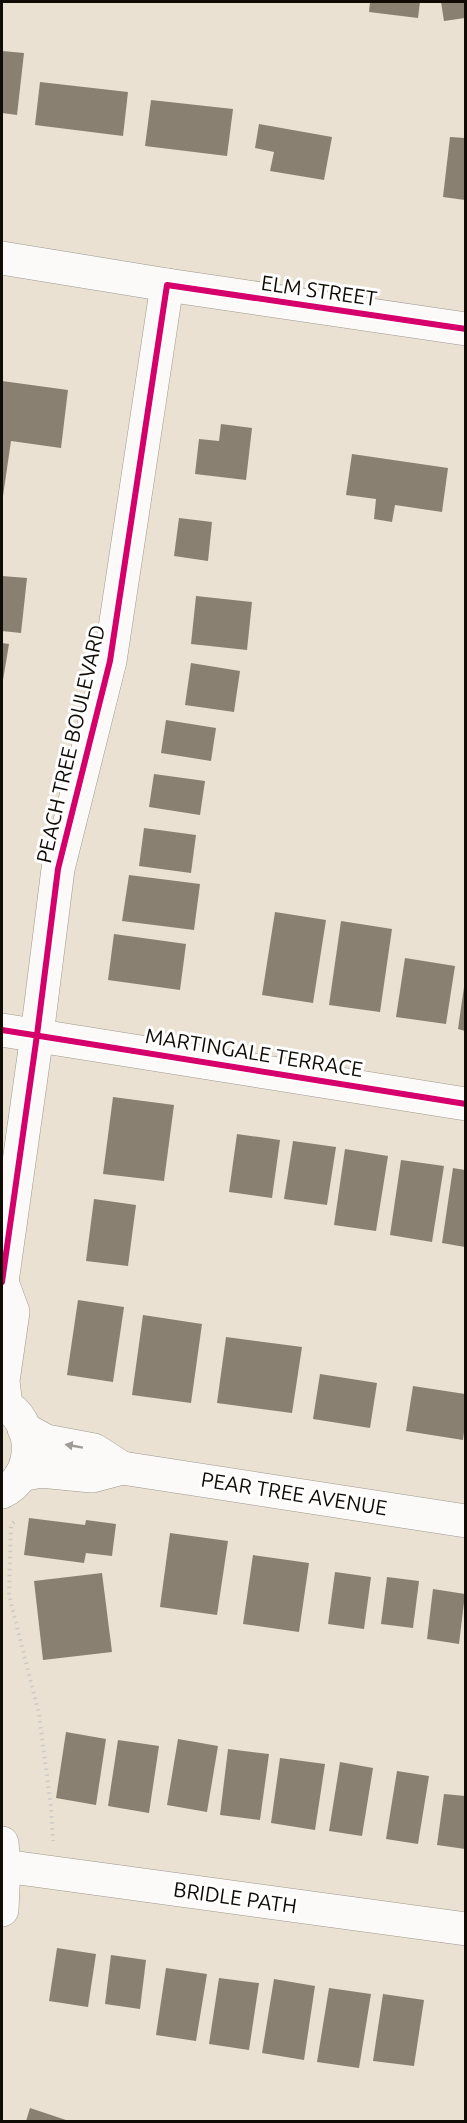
<svg xmlns="http://www.w3.org/2000/svg" width="467" height="2123" viewBox="0 0 467 2123" font-family="Ubuntu,sans-serif">
  <style>
    .building { fill: #8a8071 }
    .lines { fill: none; stroke-linecap: round; stroke-linejoin: round }
    .minor-casing { stroke: #9e978d; stroke-width: 34 }
    .secondary-casing { stroke: #9e978d; stroke-width: 34 }
    .path { stroke: #cccac6; stroke-width: 4; stroke-dasharray: 1.5 4.5; stroke-linecap: butt }
    .minor { stroke: #fcfaf8; stroke-width: 33 }
    .secondary { stroke: #fcfaf8; stroke-width: 33 }
    .cycleway-casing { stroke: #fff; stroke-width: 10 }
    .cycleway { stroke: #d6006c; stroke-width: 6 }
    .oneway { fill: #9e9a96 }
    .labels { text-anchor: middle; stroke-width: 6; stroke-linejoin: round; paint-order: stroke }
    .street-label { font-size: 21px; fill: #100b04; stroke: #fff }
  </style>
  <rect width="100%" height="100%" fill="#eae1d3"/>
  <g class="building">
    <polygon points="370,2 420,2 418,18 369,12"/>
    <polygon points="441,2 465,2 465,18 444,21"/>
    <polygon points="2,51 24,53 17,115 2,113"/>
    <polygon points="40,82 128,92 123,136 35,125"/>
    <polygon points="151,100 233,109 227,156 145,146"/>
    <polygon points="259,124 332,137 324,180 270,171 274,152 255,148"/>
    <polygon points="450,137 465,138 465,200 443,197"/>
    <polygon points="2,381 68,390 61,448 11,441 3,496"/>
    <polygon points="221,424 252,428 246,480 195,474 199,439 219,441"/>
    <polygon points="352,454 448,468 442,512 395,505 392,522 374,519 376,499 346,495"/>
    <polygon points="179,518 212,522 208,561 174,556"/>
    <polygon points="2,576 27,578 21,633 2,631"/>
    <polygon points="196,596 252,602 247,650 191,644"/>
    <polygon points="2,643 9,644 3,680 2,680"/>
    <polygon points="191,663 240,671 234,712 185,705"/>
    <polygon points="166,720 216,728 211,761 161,753"/>
    <polygon points="154,774 205,781 200,815 149,807"/>
    <polygon points="144,828 196,835 191,873 139,866"/>
    <polygon points="129,875 200,884 194,930 122,921"/>
    <polygon points="275,912 326,920 313,1003 262,995"/>
    <polygon points="341,921 392,929 380,1012 329,1005"/>
    <polygon points="114,934 186,944 180,990 108,980"/>
    <polygon points="405,958 455,966 446,1024 396,1017"/>
    <polygon points="464,987 465,988 465,1031 458,1029"/>
    <polygon points="113,1097 174,1105 164,1181 103,1174"/>
    <polygon points="237,1134 280,1140 272,1198 229,1192"/>
    <polygon points="293,1141 336,1147 327,1205 284,1199"/>
    <polygon points="345,1149 388,1156 376,1231 334,1225"/>
    <polygon points="401,1160 444,1166 432,1242 390,1235"/>
    <polygon points="453,1168 465,1170 465,1247 442,1243"/>
    <polygon points="94,1199 136,1205 128,1266 86,1261"/>
    <polygon points="78,1300 124,1307 113,1382 67,1375"/>
    <polygon points="143,1315 202,1324 191,1403 132,1395"/>
    <polygon points="226,1337 302,1347 292,1413 217,1403"/>
    <polygon points="320,1374 377,1383 370,1428 313,1419"/>
    <polygon points="413,1386 465,1394 465,1424 463,1440 406,1431"/>
    <polygon points="29,1518 85,1525 86,1520 116,1524 112,1556 86,1553 84,1563 24,1555"/>
    <polygon points="170,1533 228,1541 217,1615 160,1607"/>
    <polygon points="253,1555 309,1563 299,1632 243,1624"/>
    <polygon points="335,1572 371,1577 364,1629 328,1624"/>
    <polygon points="102,1573 112,1652 43,1660 34,1581"/>
    <polygon points="387,1577 419,1581 413,1628 381,1624"/>
    <polygon points="433,1589 465,1594 459,1644 427,1639"/>
    <polygon points="66,1732 106,1739 96,1805 56,1798"/>
    <polygon points="178,1739 218,1746 207,1812 167,1805"/>
    <polygon points="118,1740 159,1746 149,1813 108,1806"/>
    <polygon points="228,1749 269,1754 260,1820 220,1815"/>
    <polygon points="280,1758 325,1764 315,1830 271,1823"/>
    <polygon points="340,1762 373,1768 362,1836 329,1831"/>
    <polygon points="397,1771 429,1776 418,1844 386,1839"/>
    <polygon points="444,1794 465,1796 465,1849 437,1845"/>
    <polygon points="57,1948 96,1954 88,2007 49,2001"/>
    <polygon points="111,1955 146,1960 140,2009 105,2004"/>
    <polygon points="166,1968 207,1974 196,2041 156,2035"/>
    <polygon points="219,1978 259,1983 249,2050 209,2044"/>
    <polygon points="274,1979 315,1986 304,2060 262,2053"/>
    <polygon points="329,1988 371,1994 359,2068 317,2062"/>
    <polygon points="383,1994 424,2000 414,2066 373,2061"/>
    <polygon points="30,2108 69,2121 26,2121"/>
  </g>
  <g class="lines">
    <g class="minor-casing">
      <g id="minor">
        <polyline points="2,1030 466,1104"/>
        <polyline points="2,1282 37,1035 58,869 110,661 167,285"/>
        <polyline points="2,1282 13,1312 3,1381 6,1406"/>
        <path d="M2,1404C37,1419 37,1477 2,1492"/>
        <polyline points="24,1429 46,1441 94,1450 122,1468"/>
        <polyline points="21,1475 40,1471 92,1476 122,1468 466,1521"/>
        <polyline points="2,1843 4,1866 2,1910"/>
        <polyline points="4,1866 466,1929"/>
      </g>
    </g>
    <g class="secondary-casing">
      <polyline id="secondary" points="2,258 167,285 466,329"/>
    </g>
    <polyline class="path" points="14,1522 11,1525 9,1595 39,1714 51,1807 53,1841"/>
    <use href="#minor" class="minor"/>
    <use href="#secondary" class="secondary"/>
    <g class="cycleway-casing">
      <g id="cycleway">
        <polyline points="2,1030 466,1104"/>
        <polyline points="2,1282 37,1035 58,869 110,661 167,285 466,329"/>
      </g>
    </g>
    <use href="#cycleway" class="cycleway"/>
  </g>
  <defs><path id="oneway-solid" d="M-6-.8H1V-3.2L6.5 0L1 3.2V.8H-6Z" transform="scale(1.5)"/></defs>
  <use class="oneway" href="#oneway-solid" transform="translate(74 1446) rotate(-170)"/>
  <g class="labels">
    <g class="street-label">
      <text transform="translate(319 291) rotate(8)" y="7">ELM STREET</text>
      <text transform="translate(71 744) rotate(-77)" y="7">PEACH TREE BOULEVARD</text>
      <text transform="translate(254 1053) rotate(9)" y="7">MARTINGALE TERRACE</text>
      <text transform="translate(294 1494) rotate(9)" y="7">PEAR TREE AVENUE</text>
      <text transform="translate(235 1898) rotate(8)" y="7">BRIDLE PATH</text>
    </g>
  </g>
  <rect width="467" height="2123" fill="none" stroke="#100b04" stroke-width="6"/>
</svg>
